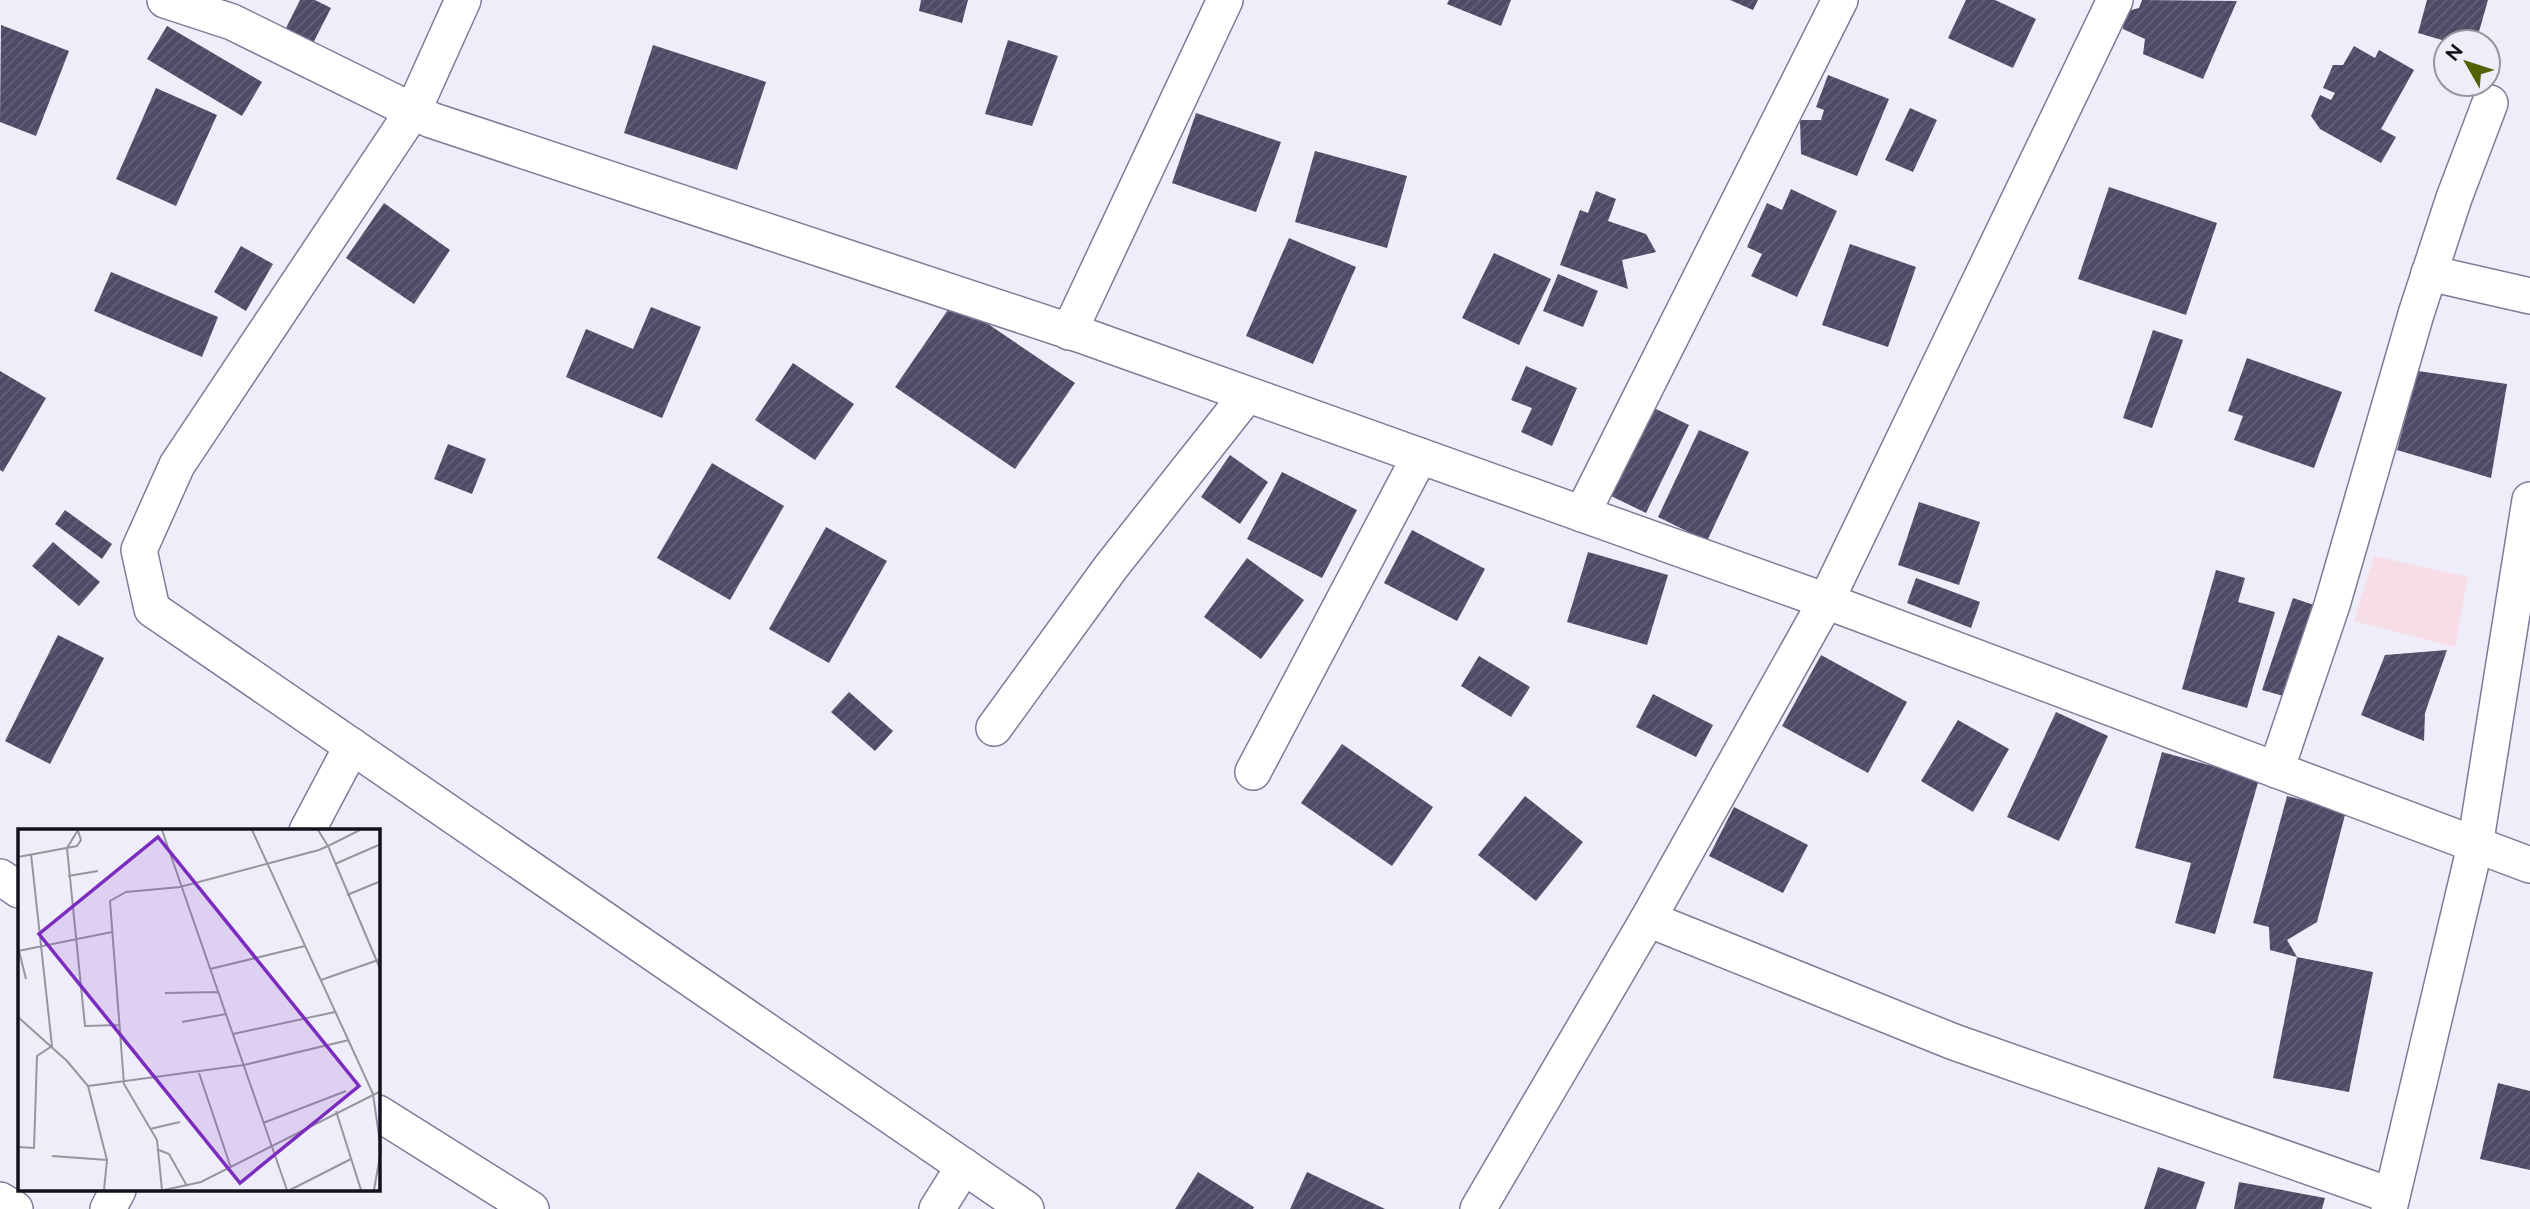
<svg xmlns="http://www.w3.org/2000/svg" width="2530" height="1209" viewBox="0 0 2530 1209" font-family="Raleway,sans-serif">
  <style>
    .commercial { fill: #f6dde6 }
    .building { fill: url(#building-hatch) }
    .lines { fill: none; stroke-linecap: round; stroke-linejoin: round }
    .street-casing { stroke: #807a98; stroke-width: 38 }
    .street { stroke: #fff; stroke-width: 35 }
    .inset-road { fill: none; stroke: #9795a2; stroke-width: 2 }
    .view { fill: #7b2cbf; fill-opacity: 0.15; stroke: #7b2cbf; stroke-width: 3.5 }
    .inset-edge { fill: none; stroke: #14111d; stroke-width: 3.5 }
  </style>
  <defs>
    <pattern id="building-hatch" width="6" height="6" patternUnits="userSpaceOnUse" patternTransform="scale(1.75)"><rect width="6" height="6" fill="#4f4a65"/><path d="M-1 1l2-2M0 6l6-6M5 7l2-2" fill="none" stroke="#646076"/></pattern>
  </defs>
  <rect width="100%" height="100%" fill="#efedfa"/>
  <polygon class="commercial" points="2374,556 2468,577 2455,647 2354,621"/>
  <g class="building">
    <polygon points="300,0 315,0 331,8 311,47 283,34"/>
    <polygon points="921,0 968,0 962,23 919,11"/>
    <polygon points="1449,0 1511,0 1501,26 1447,4"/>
    <polygon points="1730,0 1758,0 1753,10"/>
    <polygon points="1966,0 1995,0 2036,19 2013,68 1948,38"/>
    <polygon points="2142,0 2237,1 2203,79 2143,54 2145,39 2123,29 2123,12 2139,8"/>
    <polygon points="2427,0 2488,0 2476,42 2449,42 2418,33"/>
    <polygon points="1,25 69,51 36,136 0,122"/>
    <polygon points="167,26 262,82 242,116 147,59"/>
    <polygon points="1008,40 1058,56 1032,126 985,114"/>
    <polygon points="653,45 766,82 737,170 624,133"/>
    <polygon points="2354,46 2375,58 2379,50 2414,70 2381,129 2396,137 2381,163 2320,129 2311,116 2320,95 2331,100 2335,93 2323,88 2333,65 2343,65"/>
    <polygon points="1828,75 1889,99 1857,176 1801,154 1800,120 1821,120 1824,110 1816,107"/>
    <polygon points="156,88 217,115 176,206 116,179"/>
    <polygon points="1910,108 1937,120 1913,172 1885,160"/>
    <polygon points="1196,113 1281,142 1256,212 1172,183"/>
    <polygon points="1315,151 1407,176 1387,248 1295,222"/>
    <polygon points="2109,187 2217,223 2186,315 2078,279"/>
    <polygon points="1791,189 1837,211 1797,297 1751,276 1762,254 1747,247 1767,203 1782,210"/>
    <polygon points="1596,191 1616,199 1608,221 1646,234 1656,252 1622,260 1628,289 1560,265 1580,210 1588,213"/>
    <polygon points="384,203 450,250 414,304 346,258"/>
    <polygon points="1289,238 1356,267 1313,364 1246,336"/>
    <polygon points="1850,244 1916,267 1888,347 1822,325"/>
    <polygon points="241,246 273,264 246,311 214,292"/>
    <polygon points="1494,253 1551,279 1519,345 1462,318"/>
    <polygon points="111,272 218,317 202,357 94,311"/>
    <polygon points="1558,274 1598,291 1583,327 1543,311"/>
    <polygon points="954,301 1075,383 1015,469 895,387"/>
    <polygon points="651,307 701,327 662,418 566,377 586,329 633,349"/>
    <polygon points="2153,330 2183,340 2152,428 2123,418"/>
    <polygon points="2247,358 2342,392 2314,468 2234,440 2243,416 2228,411"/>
    <polygon points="793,363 854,404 815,460 755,420"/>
    <polygon points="1526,366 1577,388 1552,446 1521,432 1532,408 1511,400"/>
    <polygon points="0,371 46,398 3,472 0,470"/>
    <polygon points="2418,371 2507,384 2491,478 2397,450"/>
    <polygon points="1652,407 1689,425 1646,513 1609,495"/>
    <polygon points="1699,430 1749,452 1707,541 1658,517"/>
    <polygon points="448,444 486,459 472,494 434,479"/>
    <polygon points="1230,455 1268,482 1240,524 1201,497"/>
    <polygon points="712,463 784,506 730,600 657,558"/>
    <polygon points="1282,472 1357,510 1322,578 1247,539"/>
    <polygon points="1919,502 1980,522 1959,585 1898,565"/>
    <polygon points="65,510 112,544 102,559 55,524"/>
    <polygon points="826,527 887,561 829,663 769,629"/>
    <polygon points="1412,530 1485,569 1457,621 1384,583"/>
    <polygon points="53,542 100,582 79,606 32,566"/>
    <polygon points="1588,552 1668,575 1647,645 1567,622"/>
    <polygon points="1247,558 1304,600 1261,659 1204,617"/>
    <polygon points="2216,570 2245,578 2238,602 2275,612 2247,708 2182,689"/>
    <polygon points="1916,578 1980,602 1971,628 1907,603"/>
    <polygon points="2293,598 2317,606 2287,697 2262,690"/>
    <polygon points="58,635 104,658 50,764 5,741"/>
    <polygon points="2447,650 2425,713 2424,741 2361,715 2385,655"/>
    <polygon points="1821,655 1907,702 1868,773 1782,726"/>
    <polygon points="1479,656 1530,687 1511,717 1461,686"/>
    <polygon points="849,692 893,731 875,751 831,712"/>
    <polygon points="1653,694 1713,725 1696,757 1636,727"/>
    <polygon points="2056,712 2108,736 2059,841 2007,817"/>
    <polygon points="1958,720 2009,749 1973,812 1921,781"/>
    <polygon points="1342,744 1433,807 1392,866 1301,803"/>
    <polygon points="2162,752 2259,779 2215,934 2175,923 2191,863 2135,848"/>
    <polygon points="1525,796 1583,842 1536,901 1478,855"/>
    <polygon points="2287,796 2346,811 2317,922 2287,940 2297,957 2270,950 2269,927 2253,923"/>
    <polygon points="1734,807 1808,845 1783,893 1709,856"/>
    <polygon points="2297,957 2373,972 2349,1092 2273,1078"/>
    <polygon points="2498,1083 2530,1091 2530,1170 2480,1159"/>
    <polygon points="2158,1167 2205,1182 2196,1209 2144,1209"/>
    <polygon points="1198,1172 1254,1207 1253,1209 1175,1209"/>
    <polygon points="1307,1172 1385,1209 1290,1209"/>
    <polygon points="2239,1182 2325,1198 2322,1209 2234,1209"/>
  </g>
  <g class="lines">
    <g class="street-casing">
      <g id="street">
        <polyline points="165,0 232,22 431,120 1087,337 1826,601 2530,865"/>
        <polyline points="463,0 413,111 177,465 139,550 152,609 1026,1209"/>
        <polyline points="2429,273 2530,296"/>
        <polyline points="1069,332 1225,0"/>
        <polyline points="1582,514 1840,0"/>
        <polyline points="994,728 1111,567 1247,395"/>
        <polyline points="2276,770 2332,605 2416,314 2454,198 2490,103"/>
        <polyline points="1253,772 1420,456"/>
        <polyline points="307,831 352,746"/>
        <polyline points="0,877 19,890"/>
        <polyline points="1648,919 1954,1042 2392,1196"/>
        <polyline points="378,1113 531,1209"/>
        <polyline points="0,1200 15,1209"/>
        <polyline points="108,1209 118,1190"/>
        <polyline points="937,1209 964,1166"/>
        <polyline points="1478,1209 1648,919 1826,601 2115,0"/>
        <polyline points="2389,1209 2475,846 2530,500"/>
      </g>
    </g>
    <use href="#street" class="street"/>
  </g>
  <g transform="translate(18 829)">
    <rect width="362" height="362" fill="#efedfa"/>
    <path class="inset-road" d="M60,1L49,19L67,197L102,196M144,1L269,361M234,1L355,265L363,321M342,1L310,17L363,142M0,28L59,17L63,11L60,2M317,35L363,15M50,47L80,42M329,66L363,52M0,122L94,103M1,122L8,150M192,140L287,117M303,151L363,130M147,164L200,163M0,188L49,232L70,257L89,331L86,361M164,193L208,185M215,205L317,183M181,244L213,339M70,257L226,236L331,211M318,282L343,361M245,294L328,262M132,300L162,293M0,318L16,319L19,227L34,217L13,25M141,321L151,325L169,357M34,327L89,331M144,361L139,311L106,255L92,72L108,63L162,58L301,21L310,17L300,1M146,361L183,353L363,262M272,361L333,330M356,361L363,321"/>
    <path class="view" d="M140,8L341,257L222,354L21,105Z"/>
    <rect width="362" height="362" class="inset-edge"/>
  </g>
  <g transform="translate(2467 63) rotate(309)"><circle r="33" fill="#efedfa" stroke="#9795a2" stroke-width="2"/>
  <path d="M0-5L12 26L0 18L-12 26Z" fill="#546206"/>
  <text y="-10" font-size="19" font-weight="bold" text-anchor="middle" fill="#14111d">N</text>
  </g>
</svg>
